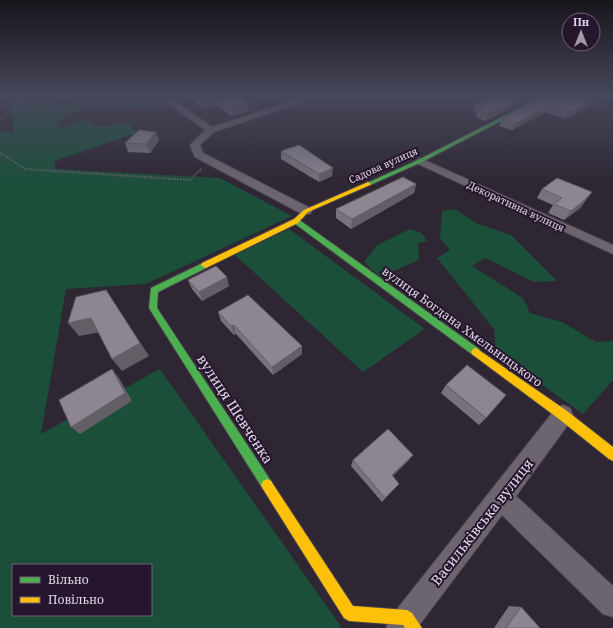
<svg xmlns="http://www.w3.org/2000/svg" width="613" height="628" viewBox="0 0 613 628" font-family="'Noto Serif',serif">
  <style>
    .green { fill: #1b4f3a; fill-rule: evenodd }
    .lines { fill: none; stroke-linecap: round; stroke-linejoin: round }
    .lane-casing { stroke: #4a424e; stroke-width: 2 }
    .street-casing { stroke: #4a424e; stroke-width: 2 }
    .fast-casing { stroke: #4a424e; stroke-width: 2 }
    .slow-casing { stroke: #4a424e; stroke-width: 2 }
    .path-far1 { stroke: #67616a; stroke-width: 1.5; stroke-dasharray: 1 1; stroke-linecap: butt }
    .path { stroke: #67616a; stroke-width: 2; stroke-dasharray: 1.5 1.5; stroke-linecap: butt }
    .lane { fill: #6c656f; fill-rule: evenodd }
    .street { fill: #6c656f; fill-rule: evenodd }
    .fast { fill: #4caf50; fill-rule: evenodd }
    .slow { fill: #ffc107; fill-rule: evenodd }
    .wall { fill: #79727d }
    .shaded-wall { fill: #635d66 }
    .building { fill: #8d8591; stroke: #635d66 }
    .labels { text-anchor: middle; stroke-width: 4; stroke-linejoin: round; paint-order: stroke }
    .far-street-label { font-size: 10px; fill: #e0d5e5; stroke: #26162d }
    .street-label { font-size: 12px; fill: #e0d5e5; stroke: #26162d }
    .near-street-label { font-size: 14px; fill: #e0d5e5; stroke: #26162d }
  </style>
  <rect width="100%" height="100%" fill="#2e2632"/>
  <g class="green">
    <path d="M20,97H50L58,107C86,101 136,89 162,102L146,109L114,103L64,115L57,128L89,119L96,127L129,122L136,133L55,161V169L220,178L292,216L146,284L66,289L41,434L160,369L342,628H0V131L14,132L9,101ZM13,565H151V615H13Z"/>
    <polygon points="455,209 476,223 511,235 557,281 534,282 485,258 472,266 523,298 530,313 562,322 596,342 613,341 613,380 583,414 496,352 494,329 437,258 450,250 440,238 442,211"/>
    <polygon points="289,229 425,329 363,372 235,255"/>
    <polygon points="410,229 422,233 427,241 418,243 419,260 380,277 364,262 377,245"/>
  </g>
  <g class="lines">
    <g class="lane-casing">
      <polygon id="lane" points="5,97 12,97 0,101 0,99"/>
    </g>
    <g class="street-casing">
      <g id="street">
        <polygon points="160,97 170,97 212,127 304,97 317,97 214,132 200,145 203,153 310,208 312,211 310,214 302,214 195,157 190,145 205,130"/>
        <polygon points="420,158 613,245 613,254 416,163 415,161"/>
        <polygon points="563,405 570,408 573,415 570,422 516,496 613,586 613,617 603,614 502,515 417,628 386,628 390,618 556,408"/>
      </g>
    </g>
    <g class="fast-casing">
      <g id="fast">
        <polygon points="541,97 547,97 422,162 370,185 365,184 418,160"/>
        <polygon points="294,219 298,219 479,349 481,352 479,355 476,356 473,355 294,223"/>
        <polygon points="205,262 208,263 209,265 208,267 158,292 157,308 271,481 273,485 271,489 267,491 263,489 149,308 151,288"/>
      </g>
    </g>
    <g class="slow-casing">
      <g id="slow">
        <polygon points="368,182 371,184 370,185 308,212 298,223 208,267 205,268 201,265 202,263 294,219 304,210"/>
        <polygon points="476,348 567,411 613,447 613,461 609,459 559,419 473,355 471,352 473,349"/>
        <polygon points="267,479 271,481 353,606 407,610 412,613 422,628 405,628 403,625 349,621 344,618 263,489 261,485 263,481"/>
      </g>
    </g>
    <g class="path-far1">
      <polyline points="0,120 20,103 31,97"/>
      <polyline points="0,152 8,158"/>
    </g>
    <polyline class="path" points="7,157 25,169 190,180 202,168"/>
    <use href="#lane" class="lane"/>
    <use href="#street" class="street"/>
    <use href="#fast" class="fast"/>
    <use href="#slow" class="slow"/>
  </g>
  <g class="wall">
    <polygon points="188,97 238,97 247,103 248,111 232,116 215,105 204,108"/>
    <polygon points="490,97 532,97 485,121 476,117 477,112 473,110 475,104"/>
    <polygon points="544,97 597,97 593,103 570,117 564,118 545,112 512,130 499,126 502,119"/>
    <polygon points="156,132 159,140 150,153 128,152 125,143"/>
    <polygon points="281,151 332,176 319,182 281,159"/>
    <polygon points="416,184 414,193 351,229 336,218 336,209"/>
    <polygon points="542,189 592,192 580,208 564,220 548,213 553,205 537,198"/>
    <polygon points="188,280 229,286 202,301 192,289"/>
    <polygon points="218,312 302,354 273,375 236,334 234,335 221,321"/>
    <polygon points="446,385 486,418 479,425 441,393"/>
    <polygon points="413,455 408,461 392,476 399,484 382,502 351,466 353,460"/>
    <polygon points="509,606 521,607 540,628 494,628"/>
  </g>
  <g class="shaded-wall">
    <polygon points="212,97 214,97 215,105 204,108 202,100"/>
    <polygon points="523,97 532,97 485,121 488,114"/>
    <polygon points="597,97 593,103 570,117 564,118 568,112"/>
    <polygon points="247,103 248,111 232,116 230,108"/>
    <polygon points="548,106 545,112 512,130 515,124"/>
    <polygon points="156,132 159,140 150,153 146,144"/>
    <polygon points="333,168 332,176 319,182 319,174"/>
    <polygon points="416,184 414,193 351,229 352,219"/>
    <polygon points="592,192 580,208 564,220 571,211"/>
    <polygon points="227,277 229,286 202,301 199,292"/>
    <polygon points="106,290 149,356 122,371 112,359"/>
    <polygon points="91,318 101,332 79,336 68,323"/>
    <polygon points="234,325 236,334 234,335 231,326"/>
    <polygon points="302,346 302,354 273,375 272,367"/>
    <polygon points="112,369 119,378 132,401 80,434 71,427"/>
    <polygon points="413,455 408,461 388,481 392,475"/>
  </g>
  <g class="building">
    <polygon points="198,97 212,97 202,100"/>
    <polygon points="214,97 238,97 247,103 230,108"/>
    <polygon points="490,97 523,97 488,114 478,111 485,108 475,104"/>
    <polygon points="544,97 597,97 574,110 568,112 548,106 515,124 502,119"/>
    <polygon points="139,130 156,132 146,144 125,143"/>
    <polygon points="299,145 333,168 319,174 281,151"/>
    <polygon points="403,177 416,184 352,219 336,209"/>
    <polygon points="557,178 592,192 585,199 586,199 571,211 554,204 562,198 542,189"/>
    <polygon points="216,266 227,277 199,292 188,280"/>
    <polygon points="106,290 140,343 112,359 91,318 68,323 76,297"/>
    <polygon points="248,295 302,346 272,367 234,325 231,326 218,312"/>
    <polygon points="467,365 506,395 486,418 446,385"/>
    <polygon points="112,369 125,393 71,427 59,400"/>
    <polygon points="388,429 413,455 392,475 399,484 385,498 353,460"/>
    <polygon points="521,607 540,628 506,628"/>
  </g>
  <linearGradient id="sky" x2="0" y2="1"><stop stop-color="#19151c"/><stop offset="0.52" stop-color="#46475a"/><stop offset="1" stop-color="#46475a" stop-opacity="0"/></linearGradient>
  <rect width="613" height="185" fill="url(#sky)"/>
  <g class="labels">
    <g class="far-street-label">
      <text transform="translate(383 165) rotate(-24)" y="4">Садова вулиця</text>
      <text transform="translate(516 206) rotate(25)" y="4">Декоративна вулиця</text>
    </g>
    <g class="street-label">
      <text transform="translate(462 327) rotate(36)" y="4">вулиця Богдана Хмельницького</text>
    </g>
    <g class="near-street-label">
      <text transform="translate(235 409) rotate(57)" y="5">вулиця Шевченка</text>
      <text transform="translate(482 522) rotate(-52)" y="5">Васильківська вулиця</text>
    </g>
  </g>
  <rect x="12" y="564" width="140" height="52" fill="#26162d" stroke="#706277"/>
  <rect x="20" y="577" width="20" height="6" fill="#4caf50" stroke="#706277"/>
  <text x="48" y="584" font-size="12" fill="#e0d5e5">Вільно</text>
  <rect x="20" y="597" width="20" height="6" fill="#ffc107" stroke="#706277"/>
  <text x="48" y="604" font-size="12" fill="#e0d5e5">Повільно</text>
  <g transform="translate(581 32)"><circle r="19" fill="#26162d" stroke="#706277"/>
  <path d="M0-3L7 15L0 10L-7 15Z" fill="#a298a6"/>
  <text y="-6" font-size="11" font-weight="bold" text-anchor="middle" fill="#e0d5e5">Пн</text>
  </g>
</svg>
